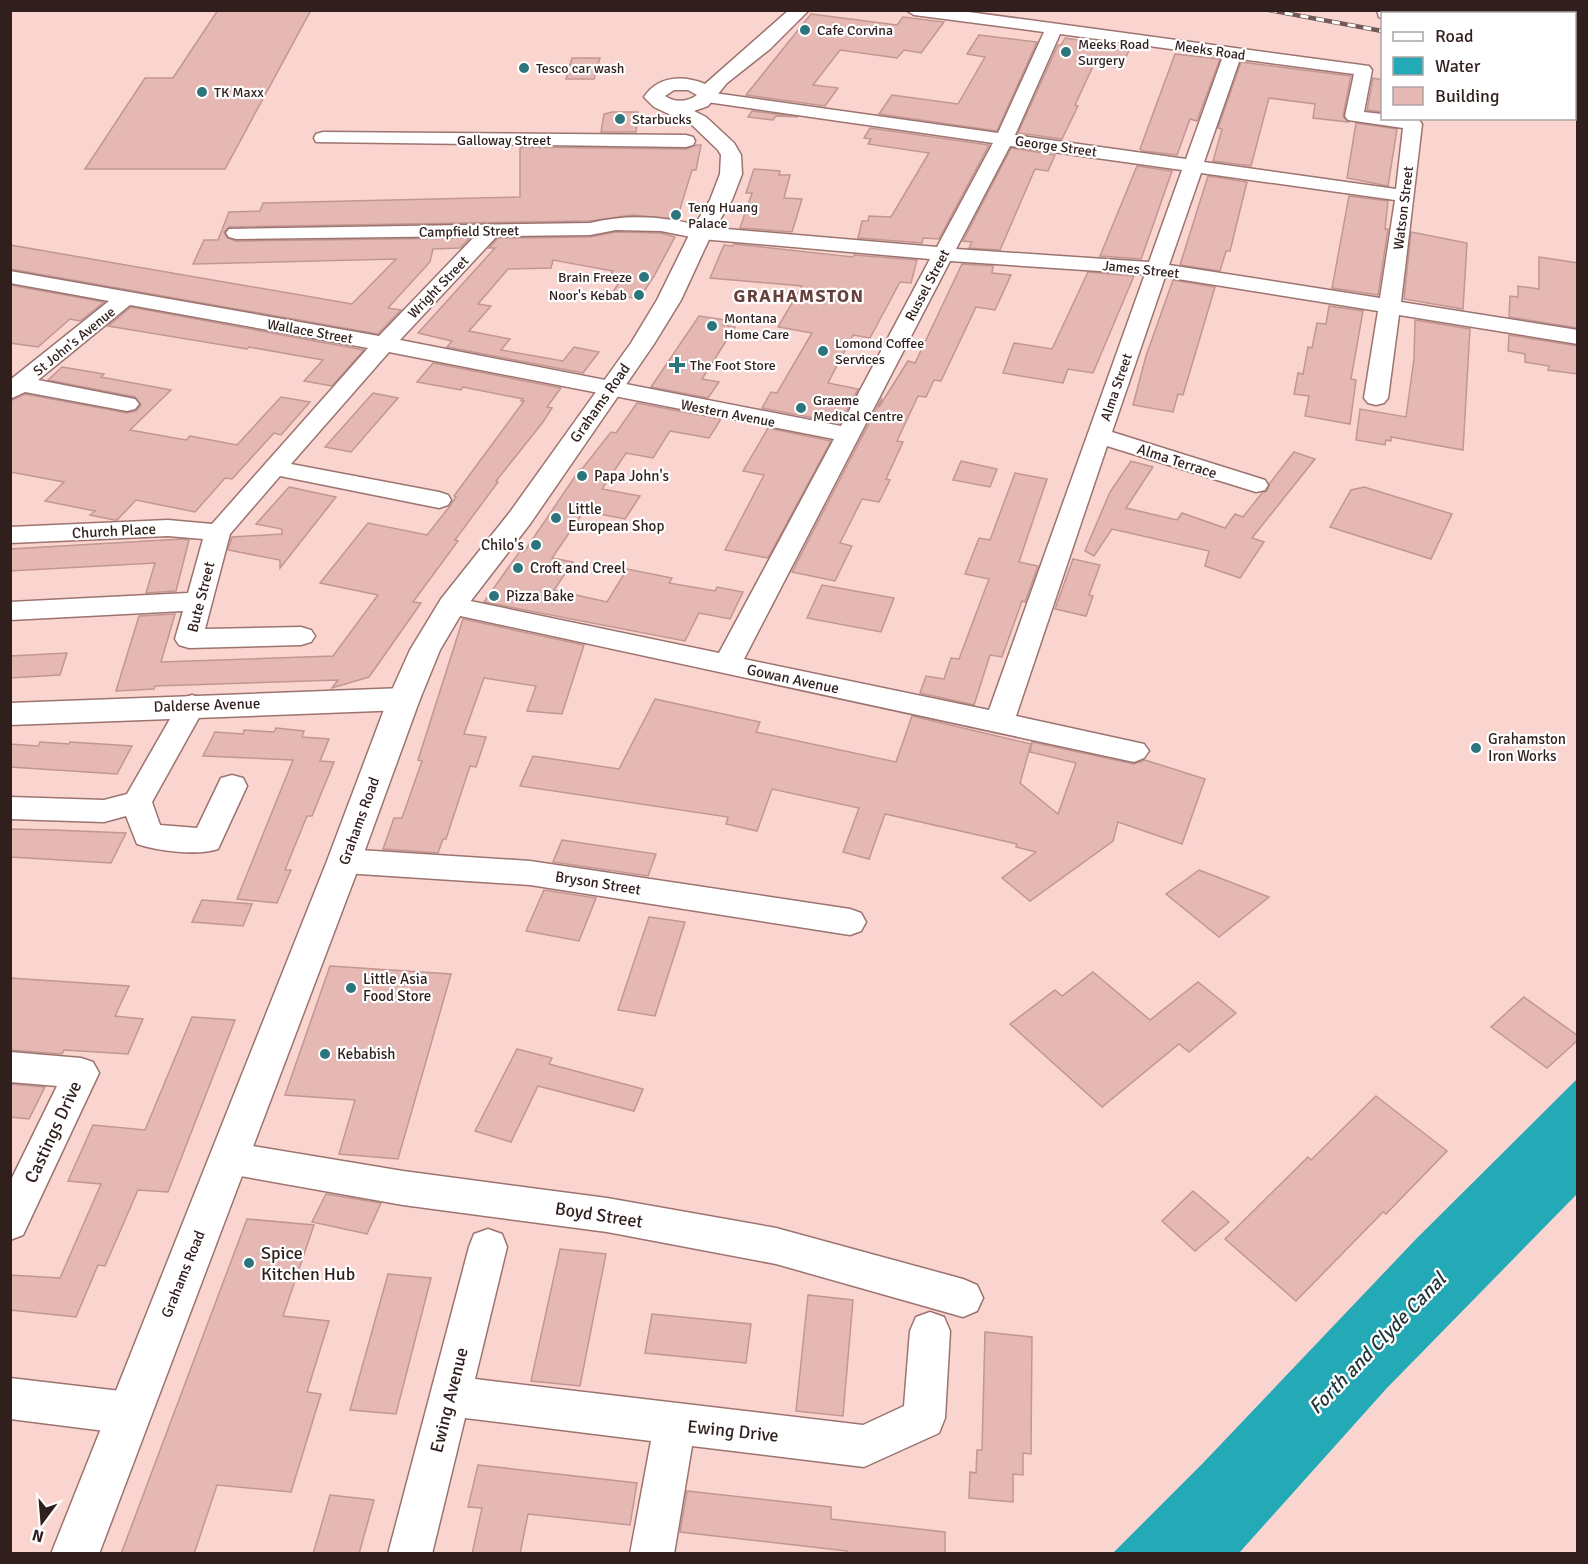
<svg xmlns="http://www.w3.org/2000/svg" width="1588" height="1564" viewBox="0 0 1588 1564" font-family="Signika,sans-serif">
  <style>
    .water { fill: #24aab7 }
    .building { fill: #e5b8b3; stroke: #c29692; stroke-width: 1.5 }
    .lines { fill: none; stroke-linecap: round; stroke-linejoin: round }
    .minor-casing { stroke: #9c736f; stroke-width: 3 }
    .tertiary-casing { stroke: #9c736f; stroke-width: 3 }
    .secondary-casing { stroke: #9c736f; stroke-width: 3 }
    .minor { fill: #fff; fill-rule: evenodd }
    .tertiary { fill: #fff; fill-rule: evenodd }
    .secondary { fill: #fff; fill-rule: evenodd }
    .rail-casing { stroke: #715a57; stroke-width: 4.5 }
    .rail { stroke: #fff; stroke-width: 3; stroke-dasharray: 8; stroke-linecap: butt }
    .poi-dot { fill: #2c757d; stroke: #fff; stroke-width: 2 }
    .labels { text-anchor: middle; stroke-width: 4.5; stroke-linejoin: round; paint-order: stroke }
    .far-poi-label { font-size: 14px; fill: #301f1d; stroke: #fff; text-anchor: start }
    .far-street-label { font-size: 14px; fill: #301f1d; stroke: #fff }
    .street-label { font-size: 15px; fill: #301f1d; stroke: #fff }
    .poi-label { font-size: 15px; fill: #301f1d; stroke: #fff; text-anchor: start }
    .far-district-label { font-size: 18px; font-weight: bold; letter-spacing: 1.5px; fill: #65403c; stroke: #fff }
    .near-street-label { font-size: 18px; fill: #301f1d; stroke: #fff }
    .near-poi-label { font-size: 18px; fill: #301f1d; stroke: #fff; text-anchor: start }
    .near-water-label { font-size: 20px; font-style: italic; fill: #1f3537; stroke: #fff }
  </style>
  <rect width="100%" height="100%" fill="#fad5d0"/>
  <polygon class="water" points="1577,1079 1577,1194 1386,1389 1239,1553 1113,1553 1203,1463 1417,1238"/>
  <g class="building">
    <polygon points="218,10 311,10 225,169 85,169 145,78 173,78"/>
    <polygon points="811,14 897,25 903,17 944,22 921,53 904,50 897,58 840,50 813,85 838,88 825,106 746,95"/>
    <polygon points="979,35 1037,42 997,131 879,114 892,95 958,104 985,57 967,54"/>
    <polygon points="1065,38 1130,48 1121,68 1094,64 1075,105 1078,106 1062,139 1018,133 1058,45 1061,45"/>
    <polygon points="1175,54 1220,59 1197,121 1190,119 1177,155 1143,151 1140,149"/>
    <polygon points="572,58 600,58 594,79 566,79"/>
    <polygon points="1241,62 1351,76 1343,116 1348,122 1313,118 1315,104 1269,98 1251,166 1213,161 1222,129 1218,128"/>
    <polygon points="1373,78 1383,80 1383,112 1367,110"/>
    <polygon points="752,111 798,117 776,116 773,120 748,117"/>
    <polygon points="612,112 638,112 636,132 601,132 604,114"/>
    <polygon points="1356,123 1397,129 1388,186 1347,178"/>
    <polygon points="870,128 989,145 939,239 923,238 922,243 858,238 862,221 868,221 869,216 891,217 929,153 868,144 871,139 864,138"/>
    <polygon points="696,145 701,145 696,170 692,170 677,219 632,215 590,221 229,227 224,232 227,238 236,241 470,238 460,248 433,249 430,262 388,308 401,310 378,334 10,269 10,245 352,304 396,259 193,264 204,240 218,240 229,212 260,211 263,203 520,197 520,147 686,149"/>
    <polygon points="1011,148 1055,155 1048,171 1035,169 1000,250 969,248 972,242 963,241"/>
    <polygon points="1137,166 1172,171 1144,251 1141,259 1100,256"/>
    <polygon points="754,169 780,171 779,175 790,175 784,198 802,199 792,232 740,228 752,193 746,193"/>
    <polygon points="1208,176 1247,182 1230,251 1226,251 1220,271 1180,265"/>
    <polygon points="1349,196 1388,201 1385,229 1388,229 1378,295 1332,288"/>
    <polygon points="616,232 661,233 675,237 654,276 639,299 615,295 616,293 612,293 621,280 608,278 613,271 553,260 551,268 508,269 478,304 491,306 469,331 510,339 501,350 563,361 574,347 599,352 583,373 447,347 452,341 418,333 495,248 489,248 498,238 590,237"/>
    <polygon points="1411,232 1467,243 1463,309 1404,299"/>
    <polygon points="734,244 853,257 854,255 917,260 911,283 900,282 870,338 853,335 828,383 858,389 840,423 762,408 771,392 777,393 812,333 778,327 802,286 710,278 724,245 733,246"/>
    <polygon points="1539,257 1578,263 1578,328 1509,317 1510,296 1518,297 1518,286 1539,289"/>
    <polygon points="962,264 993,266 992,273 1011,275 995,310 976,307 941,381 934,380 926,397 918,396 897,441 903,442 886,479 890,480 879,502 862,499 840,543 852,546 835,581 792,572 882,398 879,407 908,361 915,363"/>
    <polygon points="1088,272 1134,276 1093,373 1068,369 1063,383 1003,373 1014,343 1052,349"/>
    <polygon points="1173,280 1215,287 1183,395 1178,394 1173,412 1133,405 1146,356"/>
    <polygon points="10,285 104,302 80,321 70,319 38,347 10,343"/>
    <polygon points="1329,306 1363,311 1351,379 1356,380 1350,424 1305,416 1309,396 1294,394 1298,373 1303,374 1308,347 1312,348 1317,323 1326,324"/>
    <polygon points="131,307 364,350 332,386 304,381 323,360 249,347 247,349 108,326"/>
    <polygon points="699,316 726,320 723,325 735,327 702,379 719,382 708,398 651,387"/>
    <polygon points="1415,320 1470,329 1463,450 1391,437 1391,441 1386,440 1385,445 1356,440 1360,409 1406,417 1414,359"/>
    <polygon points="1509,335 1578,346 1578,374 1548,370 1549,366 1525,362 1525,354 1508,351"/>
    <polygon points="433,363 561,388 547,407 552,408 543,422 496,481 498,482 455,540 458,541 413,602 421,603 369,677 332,688 338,680 155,686 154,689 116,691 139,616 175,614 161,662 333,656 378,595 320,583 368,523 427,535 450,506 456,497 454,496 524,401 521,401 523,399 463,387 461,390 417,382"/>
    <polygon points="62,367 104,374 101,377 171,390 130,430 186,440 190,436 237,445 281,397 310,402 281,435 274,433 232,479 225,478 195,512 136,500 117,520 114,520 90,515 95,511 45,501 64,482 10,472 10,401 25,394 127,413 136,411 141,405 135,397 48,380"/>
    <polygon points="373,393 398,398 351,452 325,447"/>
    <polygon points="637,403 721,419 709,438 670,431 653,458 626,453 602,489 640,496 625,519 584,511 552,558 573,562 554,590 607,602 627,569 672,578 669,583 715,591 717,587 743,592 730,619 699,613 685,641 484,602 520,551 524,552 580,469 582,469 611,432 616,433"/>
    <polygon points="768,428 831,441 768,558 725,550 764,475 743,471"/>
    <polygon points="1294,452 1315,459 1252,538 1264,542 1240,578 1205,566 1209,551 1112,529 1094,556 1085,551 1110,492 1131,461 1153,467 1126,508 1177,520 1182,513 1225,528 1235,514 1243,517 1262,493 1267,491 1270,483"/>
    <polygon points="961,461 997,469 990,487 953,480"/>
    <polygon points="1015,473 1047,479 1019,562 1038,566 1025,602 1022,601 1002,657 990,655 974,705 920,693 926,676 944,679 951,658 959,659 989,579 965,574 979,538 990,540"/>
    <polygon points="289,487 336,497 280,568 280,560 228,550 232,537 282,534 282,529 256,524"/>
    <polygon points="1364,487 1452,514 1431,559 1330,527 1351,490"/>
    <polygon points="182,539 189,540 176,591 146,593 155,563 10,571 10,549"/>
    <polygon points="1073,559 1100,565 1089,595 1093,596 1086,616 1055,609"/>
    <polygon points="822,585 894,598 881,632 807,618"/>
    <polygon points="463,619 584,645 562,714 527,711 536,686 484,678 464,734 486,737 476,767 470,766 446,839 443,839 438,853 383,849 394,818 402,818 422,761 418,760"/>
    <polygon points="67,653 60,675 10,678 10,656"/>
    <polygon points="655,699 760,722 756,732 896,762 912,716 1031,744 1020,783 1058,814 1076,763 1030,752 1032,742 1134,764 1145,760 1205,779 1182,844 1118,822 1113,841 1030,901 1002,878 1036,852 1016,847 1017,844 978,835 885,814 869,859 843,852 859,808 772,789 757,831 726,824 728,817 520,786 533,756 619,769"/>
    <polygon points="276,728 304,731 302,737 329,739 320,761 334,762 312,816 307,816 285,870 291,870 277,903 237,899 293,760 203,756 215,732 243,734 244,730 274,732"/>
    <polygon points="40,742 69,744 70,742 132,746 117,774 10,767 10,744 38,746"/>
    <polygon points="10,829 54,830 126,833 111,863 10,857"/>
    <polygon points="562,840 656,854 648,876 553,862"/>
    <polygon points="1199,870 1269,897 1219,937 1166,894"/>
    <polygon points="544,890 596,898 579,941 526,931"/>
    <polygon points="202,900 252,904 243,926 192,922"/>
    <polygon points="649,917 685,922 655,1016 618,1010"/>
    <polygon points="330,966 451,974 398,1159 339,1154 355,1100 285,1095"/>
    <polygon points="1093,972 1150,1020 1198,982 1236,1013 1189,1052 1179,1044 1102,1107 1010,1024 1055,990 1062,996"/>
    <polygon points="10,978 129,986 115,1016 143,1019 128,1054 64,1050 62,1054 10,1050"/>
    <polygon points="1524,997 1578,1036 1578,1040 1547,1068 1491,1027"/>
    <polygon points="192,1017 235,1020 168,1192 138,1190 105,1266 98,1265 76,1317 10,1310 10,1275 60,1278 101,1184 68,1181 93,1125 145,1130"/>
    <polygon points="517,1049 552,1058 549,1064 643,1089 634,1111 538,1086 511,1142 475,1131"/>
    <polygon points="10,1084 45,1087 29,1119 10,1117"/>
    <polygon points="1376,1096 1447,1151 1386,1214 1383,1212 1296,1301 1225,1239 1308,1157 1311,1160"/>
    <polygon points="1193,1191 1229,1222 1195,1251 1162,1221"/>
    <polygon points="326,1194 381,1203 367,1234 312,1222"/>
    <polygon points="247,1219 314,1225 283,1316 329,1321 307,1392 321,1394 291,1492 217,1485 194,1554 121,1554"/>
    <polygon points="560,1249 606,1254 580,1386 531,1381"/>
    <polygon points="388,1274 431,1278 396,1414 350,1410"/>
    <polygon points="808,1295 853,1300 843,1416 796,1411"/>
    <polygon points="652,1314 751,1324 746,1363 645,1353"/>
    <polygon points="985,1332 1032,1337 1031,1454 1023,1453 1023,1475 1013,1474 1013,1502 969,1498 970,1472 976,1473 977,1450 982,1450"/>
    <polygon points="478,1465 637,1483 630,1525 528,1514 520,1554 472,1554 482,1508 468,1507"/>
    <polygon points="687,1491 831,1507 831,1519 945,1532 945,1554 847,1554 847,1551 680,1532"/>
    <polygon points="330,1495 374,1500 359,1554 313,1554"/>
  </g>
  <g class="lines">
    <g class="minor-casing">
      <g id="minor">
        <path d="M906,10H954L1369,66L1372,70L1364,112L1382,114V118L1419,120L1422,124L1401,302L1578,330V344L1399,315L1388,398L1384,403L1376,405L1368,403L1364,398L1378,311L1165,277L1112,432L1265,480L1268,485L1265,490L1256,492L1107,446L1016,716L1144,744L1149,751L1144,758L1134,762L442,612L438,606L442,600L451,597L719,653L834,439L389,352L291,464L439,492L448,495L451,500L448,505L439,508L280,476L230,534L205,629L301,627L311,630L315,636L311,642L301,645L189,648L179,645L175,639L183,611L10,620V602L188,593L203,539L168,536L10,543V527L168,520L212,524L368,348L130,305L38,380L135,399L139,404L135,409L127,411L25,392L10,399V380L109,301L10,283V271L379,336L475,236L236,239L229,237L226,233L229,229L590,223C627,214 666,216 703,227L937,247L993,143L707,102L701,101L698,97L701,93L707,92L998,133L1044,32L914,15ZM1060,34L1223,56L1186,159L1015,135ZM1240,59L1354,74L1345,116L1348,120L1403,128L1396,189L1204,162ZM1010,146L1182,170L1149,262L956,249ZM1201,173L1395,200L1380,298L1169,265ZM616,230L661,231L701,239L930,259L841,426L400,340L497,236L590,235ZM950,261L1145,274L989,710L744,659Z"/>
        <polygon points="1377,10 1393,10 1393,14 1382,14 1382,18 1379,17"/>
        <polygon points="323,132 686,135 693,137 695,141 693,145 686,147 316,142 314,138 316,134"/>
        <path d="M192,695L202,698L206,705L152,802L160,825L197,828L221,778L232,775L243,778L247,786L218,849C198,856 158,851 137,844L126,816L104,822L10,819V797L104,800L127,794L182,698Z"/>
        <polygon points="344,849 530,861 850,909 861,913 866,922 861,931 850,935 530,885 344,873 333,870 328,861 333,852"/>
        <polygon points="10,1052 81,1058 93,1062 99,1073 23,1235 10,1240 10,1182 57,1086 10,1082"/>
        <polygon points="229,1142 403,1171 607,1198 776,1228 963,1279 977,1285 983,1298 977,1311 963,1317 776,1264 607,1232 403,1205 229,1174 216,1170 211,1158 216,1146"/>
        <polygon points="488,1229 502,1234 507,1247 475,1379 863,1425 904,1406 910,1331 916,1317 930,1312 944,1317 950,1331 945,1418 939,1433 864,1467 692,1446 674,1554 630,1554 651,1441 465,1418 432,1554 388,1554 469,1247 474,1234"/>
        <polygon points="10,1378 129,1392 144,1398 150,1413 144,1428 129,1434 10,1419"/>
      </g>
    </g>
    <g class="tertiary-casing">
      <polygon id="tertiary" points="404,688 415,691 420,699 415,707 404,710 10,725 10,703"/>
    </g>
    <g class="secondary-casing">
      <path id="secondary" d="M789,10H809L770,49L727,83L708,106L694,111L706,117L734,143L741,155L742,174L732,200L712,233L681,300L654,344L530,524L463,611L440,650L420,699L361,861L99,1554H51L327,861L388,699L410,650L441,599L510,512L631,343L657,300L690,233L710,200L720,174L721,155L718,150L692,125L654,107L644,97C658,76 683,75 705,84ZM674,90H688L697,95C688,102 674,103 665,96Z"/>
    </g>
    <use href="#minor" class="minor"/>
    <use href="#tertiary" class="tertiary"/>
    <use href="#secondary" class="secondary"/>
    <g class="rail-casing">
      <g id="rail">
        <polyline points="1269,10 1382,31"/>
        <polyline points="1574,61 1578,62"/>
      </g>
    </g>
    <use href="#rail" class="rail"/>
  </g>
  <g class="poi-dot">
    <circle cx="805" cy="30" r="6"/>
    <circle cx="1066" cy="52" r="6"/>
    <circle cx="524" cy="68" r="6"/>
    <circle cx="202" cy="92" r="6"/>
    <circle cx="620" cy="119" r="6"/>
    <circle cx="676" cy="215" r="6"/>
    <circle cx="644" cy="277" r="6"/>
    <circle cx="639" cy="295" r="6"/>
    <circle cx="712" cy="326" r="6"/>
    <circle cx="823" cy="351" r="6"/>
    <path d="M674 356h6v6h6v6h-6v6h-6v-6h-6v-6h6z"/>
    <circle cx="801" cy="408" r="6"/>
    <circle cx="582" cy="476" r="6"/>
    <circle cx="556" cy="518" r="6"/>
    <circle cx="536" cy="545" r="6"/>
    <circle cx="518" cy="568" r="6"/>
    <circle cx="494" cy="596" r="6"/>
    <circle cx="1476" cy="748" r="6"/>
    <circle cx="351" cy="988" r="6"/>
    <circle cx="325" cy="1054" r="6"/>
    <circle cx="249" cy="1263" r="6"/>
  </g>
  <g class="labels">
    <g class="far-poi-label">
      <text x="817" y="35">Cafe Corvina</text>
      <text x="1078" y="49">Meeks Road<tspan x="1078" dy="16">Surgery</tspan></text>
      <text x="536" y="73">Tesco car wash</text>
      <text x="214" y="97">TK Maxx</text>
      <text x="632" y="124">Starbucks</text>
      <text x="688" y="212">Teng Huang<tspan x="688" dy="16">Palace</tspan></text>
      <text x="632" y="282" text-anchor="end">Brain Freeze</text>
      <text x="627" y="300" text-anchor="end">Noor's Kebab</text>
      <text x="724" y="323">Montana<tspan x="724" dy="16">Home Care</tspan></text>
      <text x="835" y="348">Lomond Coffee<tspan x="835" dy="16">Services</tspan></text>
      <text x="690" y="370">The Foot Store</text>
      <text x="813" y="405">Graeme<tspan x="813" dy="16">Medical Centre</tspan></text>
    </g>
    <g class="far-street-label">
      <text transform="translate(1210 50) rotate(8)" y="5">Meeks Road</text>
      <text x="504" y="145">Galloway Street</text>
      <text transform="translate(1056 146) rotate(8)" y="5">George Street</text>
      <text transform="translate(1403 208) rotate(-83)" y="5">Watson Street</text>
      <text transform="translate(469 231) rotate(-1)" y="5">Campfield Street</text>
      <text transform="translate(1141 269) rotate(6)" y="5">James Street</text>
      <text transform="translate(927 285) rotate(-62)" y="5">Russel Street</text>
      <text transform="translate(438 287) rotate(-46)" y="5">Wright Street</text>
      <text transform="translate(310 331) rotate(10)" y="5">Wallace Street</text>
      <text transform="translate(74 341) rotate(-39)" y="5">St John's Avenue</text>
      <text transform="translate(1116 387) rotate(-71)" y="5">Alma Street</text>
      <text transform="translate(728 413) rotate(11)" y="5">Western Avenue</text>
    </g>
    <g class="street-label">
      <text transform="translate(600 403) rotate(-55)" y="5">Grahams Road</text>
      <text transform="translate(1177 461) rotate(18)" y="5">Alma Terrace</text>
      <text transform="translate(114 531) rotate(-3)" y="5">Church Place</text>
      <text transform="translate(201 597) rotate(-76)" y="5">Bute Street</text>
      <text transform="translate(793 679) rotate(12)" y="5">Gowan Avenue</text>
      <text transform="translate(207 705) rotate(-2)" y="5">Dalderse Avenue</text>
      <text transform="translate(359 821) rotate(-70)" y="5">Grahams Road</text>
      <text transform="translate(598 883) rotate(9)" y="5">Bryson Street</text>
      <text transform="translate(183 1274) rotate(-68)" y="5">Grahams Road</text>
    </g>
    <g class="poi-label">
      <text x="594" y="481">Papa John's</text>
      <text x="568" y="514">Little<tspan x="568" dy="17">European Shop</tspan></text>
      <text x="524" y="550" text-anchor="end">Chilo's</text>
      <text x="530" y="573">Croft and Creel</text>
      <text x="506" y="601">Pizza Bake</text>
      <text x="1488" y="744">Grahamston<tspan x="1488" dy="17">Iron Works</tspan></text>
      <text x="363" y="984">Little Asia<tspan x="363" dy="17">Food Store</tspan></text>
      <text x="337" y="1059">Kebabish</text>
    </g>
    <g class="far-district-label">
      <text x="799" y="302">GRAHAMSTON</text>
    </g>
    <g class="near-street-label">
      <text transform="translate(53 1132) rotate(-65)" y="6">Castings Drive</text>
      <text transform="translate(599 1215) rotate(9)" y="6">Boyd Street</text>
      <text transform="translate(449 1400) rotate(-76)" y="6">Ewing Avenue</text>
      <text transform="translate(733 1431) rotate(6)" y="6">Ewing Drive</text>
    </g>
    <g class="near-poi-label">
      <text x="261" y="1259">Spice<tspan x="261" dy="21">Kitchen Hub</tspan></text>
    </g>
    <g class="near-water-label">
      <text transform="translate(1377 1343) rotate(-46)" y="7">Forth and Clyde Canal</text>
    </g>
  </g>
  <rect width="1588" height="1564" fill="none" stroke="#301f1d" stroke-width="24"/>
  <rect x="1381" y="12" width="195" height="108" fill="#ffffff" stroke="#aca5a5" stroke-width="1.5"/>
  <rect x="1393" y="32" width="30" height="9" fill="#ffffff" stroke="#aca5a5" stroke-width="1.5"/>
  <text x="1435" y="42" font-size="18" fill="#301f1d">Road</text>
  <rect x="1393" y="57" width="30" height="18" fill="#24aab7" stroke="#aca5a5" stroke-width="1.5"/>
  <text x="1435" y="72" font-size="18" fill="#301f1d">Water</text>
  <rect x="1393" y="87" width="30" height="18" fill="#e5b8b3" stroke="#aca5a5" stroke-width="1.5"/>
  <text x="1435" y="102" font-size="18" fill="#301f1d">Building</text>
  <g transform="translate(42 1522) rotate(196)" stroke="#ffffff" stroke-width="4.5" paint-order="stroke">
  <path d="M0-4.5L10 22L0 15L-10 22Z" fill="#301f1d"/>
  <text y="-9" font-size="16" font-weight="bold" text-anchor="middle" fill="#301f1d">N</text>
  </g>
</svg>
